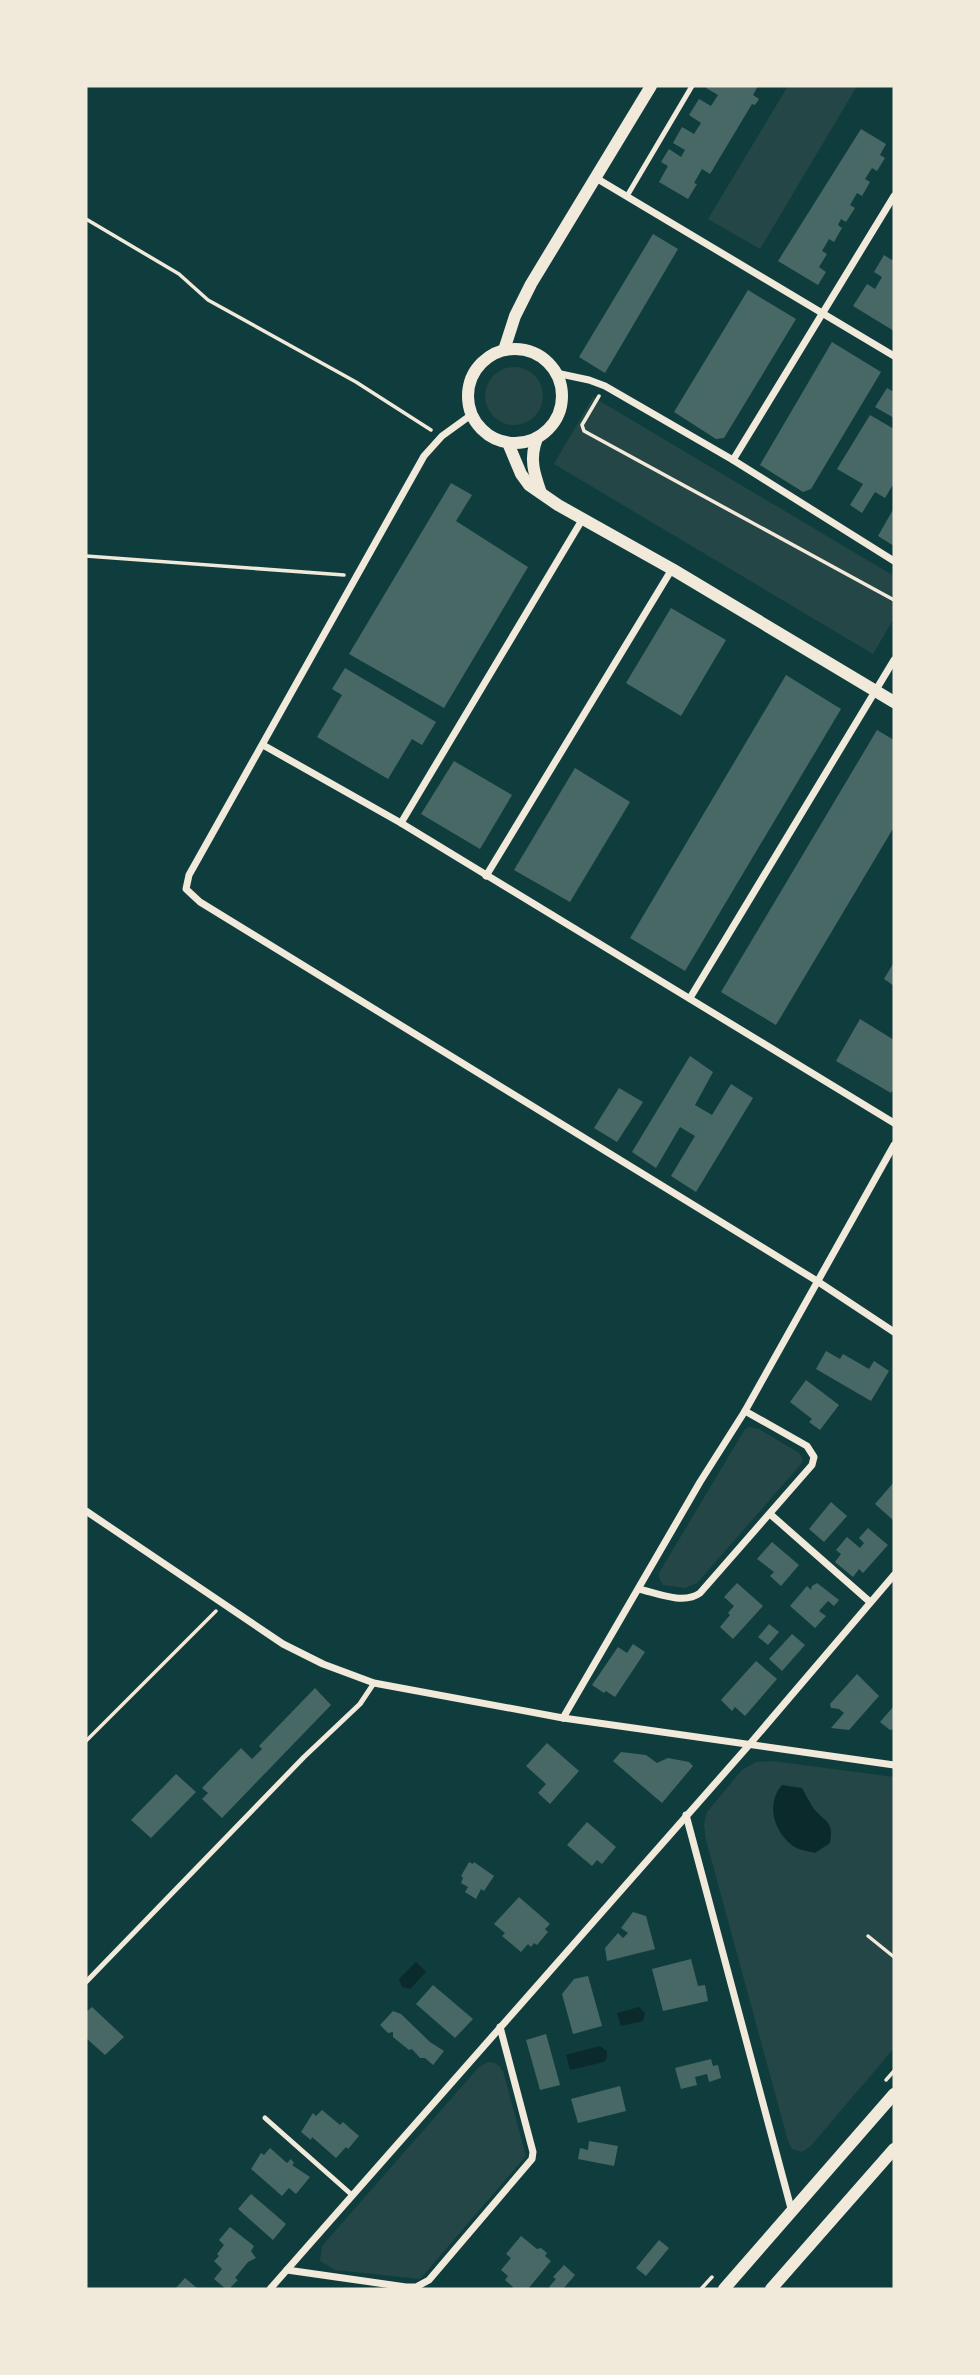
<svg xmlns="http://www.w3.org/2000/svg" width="980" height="2375" viewBox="0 0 980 2375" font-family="Literata,serif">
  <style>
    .green { fill: #244646 }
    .water { fill: #0a2a2b }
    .building { fill: #486865 }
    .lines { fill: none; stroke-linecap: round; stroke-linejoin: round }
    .path { stroke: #f1e9da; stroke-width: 3.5 }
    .service { stroke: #f1e9da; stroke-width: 5 }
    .minor { stroke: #f1e9da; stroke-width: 7 }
    .tertiary { stroke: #f1e9da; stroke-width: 12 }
  </style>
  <rect width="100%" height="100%" fill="#0f3d3e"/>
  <g class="green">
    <polygon points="788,86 857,86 760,249 708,219"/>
    <circle cx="514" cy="396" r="29"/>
    <polygon points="593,397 894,576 894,618 873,654 554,464"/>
    <polygon points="749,1427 759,1429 799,1453 803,1459 801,1464 697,1583 685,1588 663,1585 659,1578 659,1573 745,1429"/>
    <polygon points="772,1761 894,1777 894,2048 810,2147 802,2152 792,2149 788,2141 706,1840 704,1825 707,1812 742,1770 756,1762"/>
    <path d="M488,2062C495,2062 499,2065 503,2071L526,2156L420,2279L335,2270L320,2261L322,2246L478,2068Z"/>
  </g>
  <g class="water">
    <path d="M782,1785L802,1788C806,1795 810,1803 814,1809C826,1823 834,1821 830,1843L815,1853C808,1851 798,1850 793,1846C773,1831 766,1803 782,1785Z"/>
    <polygon points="416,1962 426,1972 410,1989 402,1987 399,1979"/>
    <polygon points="639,2007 645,2013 643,2021 621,2026 617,2013"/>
    <polygon points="600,2046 607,2051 607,2058 604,2062 570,2070 566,2055"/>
  </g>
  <g class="building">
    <polygon points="707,86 758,86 753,95 759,99 755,105 752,104 710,174 702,169 694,183 697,184 688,199 659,182 668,166 661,162 669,149 681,157 685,150 673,143 682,127 694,134 701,123 689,115 699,99 711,106 718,95 706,88"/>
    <polygon points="861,129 886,144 880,155 885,158 877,171 872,168 865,179 870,182 862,196 857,193 850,205 855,208 846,222 841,219 838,225 842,228 834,242 829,239 822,251 827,254 819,267 826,272 818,285 778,261"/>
    <polygon points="653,234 678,249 605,373 579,357"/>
    <polygon points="884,255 892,260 894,257 894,331 853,306 867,284 875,289 882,277 874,272"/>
    <polygon points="748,290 796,319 724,438 716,439 674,412"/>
    <polygon points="832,342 881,372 811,489 803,492 760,465"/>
    <polygon points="887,388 894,392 894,418 875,407"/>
    <polygon points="870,415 894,429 894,483 885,498 875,492 862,513 850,505 863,484 837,469"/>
    <polygon points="451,483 472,495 456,521 528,567 444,708 349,654"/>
    <polygon points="894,508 894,546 878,536"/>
    <polygon points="671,608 726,640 681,716 626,683"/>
    <polygon points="345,668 436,722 422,745 412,739 388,779 317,737 342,695 332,689"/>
    <polygon points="786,675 841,709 685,971 630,938"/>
    <polygon points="877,730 894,740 894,827 776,1025 721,992"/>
    <polygon points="454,761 512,795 480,849 421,814"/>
    <polygon points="575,768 630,802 570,902 514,870"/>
    <polygon points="894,962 894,986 884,979"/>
    <polygon points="860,1019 894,1040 894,1088 891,1093 836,1061"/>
    <polygon points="690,1056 713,1072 695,1105 712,1115 731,1084 753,1098 696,1192 671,1176 695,1136 680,1127 656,1168 632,1152"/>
    <polygon points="619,1088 643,1102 617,1142 594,1128"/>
    <polygon points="826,1351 840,1359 843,1354 869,1369 874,1361 889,1371 871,1401 816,1369"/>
    <polygon points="806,1380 839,1405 820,1430 809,1422 812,1419 790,1402"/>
    <polygon points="894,1482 894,1521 875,1504"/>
    <polygon points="831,1502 847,1516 824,1542 809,1529"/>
    <polygon points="868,1528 888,1545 863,1573 859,1569 853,1577 835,1562 841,1554 836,1550 847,1537 860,1548 864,1543 859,1538"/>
    <polygon points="772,1542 799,1565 781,1586 770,1576 774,1572 757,1559"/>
    <polygon points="737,1583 763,1606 733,1639 720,1627 730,1615 728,1613 734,1606 724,1597"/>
    <polygon points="817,1583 839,1600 834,1606 828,1601 819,1611 826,1616 815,1628 790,1606 807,1586 811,1590 812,1586"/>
    <polygon points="769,1624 779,1632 768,1645 758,1637"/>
    <polygon points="792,1634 805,1645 782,1671 769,1659"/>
    <polygon points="633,1644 645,1652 615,1697 606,1691 604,1693 592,1685 618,1647 627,1653"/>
    <polygon points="756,1661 777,1679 745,1716 735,1707 732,1711 721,1700"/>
    <polygon points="857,1674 879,1696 849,1730 831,1728 844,1713 839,1709 831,1708 830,1704"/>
    <polygon points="315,1688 331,1705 222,1818 202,1799 208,1793 202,1788 241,1748 252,1759 262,1749 259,1746"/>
    <polygon points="894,1706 894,1729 890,1730 880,1722"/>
    <polygon points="547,1743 579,1771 550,1804 538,1793 546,1784 526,1766"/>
    <polygon points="621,1752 646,1755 657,1763 668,1758 689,1762 693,1766 662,1803 613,1761"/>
    <polygon points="176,1774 196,1792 151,1838 131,1820"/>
    <polygon points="587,1822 616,1847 602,1864 597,1860 592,1866 567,1845"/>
    <polygon points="469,1862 473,1864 474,1862 494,1876 484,1891 481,1889 476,1899 465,1892 468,1887 461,1883 463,1878 461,1876"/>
    <polygon points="519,1897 550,1924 545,1929 548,1932 537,1945 534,1943 531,1947 528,1944 521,1952 502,1936 505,1933 494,1924"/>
    <polygon points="633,1912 646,1916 655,1949 607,1961 605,1948 618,1933 623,1938 628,1933 621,1928"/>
    <polygon points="691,1959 698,1986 705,1985 708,2001 663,2011 652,1969"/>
    <polygon points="588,1976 602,2026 573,2034 562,1994 574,1979"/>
    <polygon points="433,1985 473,2019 455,2038 416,2004"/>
    <polygon points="92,2007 124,2037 105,2055 86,2038 86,2012"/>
    <polygon points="393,2011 401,2014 430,2042 444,2051 433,2065 425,2058 420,2058 412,2049 409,2050 393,2037 393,2032 388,2033 380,2025"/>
    <polygon points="546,2034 560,2085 540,2090 526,2040"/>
    <polygon points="711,2059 713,2066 718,2065 721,2078 709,2082 707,2074 695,2077 697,2085 681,2089 675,2068"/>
    <polygon points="620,2086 626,2111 578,2123 571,2099"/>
    <polygon points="322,2110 340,2125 343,2122 359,2136 348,2149 346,2147 336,2158 312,2137 311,2140 301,2132 313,2113 316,2116"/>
    <polygon points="589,2141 618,2146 614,2166 578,2159 580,2148 588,2150"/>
    <polygon points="270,2148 287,2163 291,2159 294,2163 292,2165 310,2177 296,2194 289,2188 282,2196 251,2169 261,2153 264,2155"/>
    <polygon points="251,2194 286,2224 273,2240 238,2209"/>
    <polygon points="230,2227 254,2246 251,2251 256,2258 248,2262 235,2278 238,2280 229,2289 226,2289 214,2279 222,2269 214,2261 219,2256 217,2254 224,2245 219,2240"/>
    <polygon points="521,2236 537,2249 541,2248 547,2253 545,2256 551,2261 528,2289 511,2289 513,2287 505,2280 508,2276 501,2270 511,2258 506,2254"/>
    <polygon points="659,2240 669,2248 646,2276 636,2268"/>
    <polygon points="564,2265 575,2275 563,2289 552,2289 549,2287 556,2279 553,2277"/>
    <polygon points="185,2278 191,2283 198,2289 175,2289"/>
  </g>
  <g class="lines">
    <g class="path">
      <polyline points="86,219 179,274 208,300 356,382 431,430"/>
      <polyline points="599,396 582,425 584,431 894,600"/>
      <polyline points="86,556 344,575"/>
      <polyline points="86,1741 216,1611"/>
      <polyline points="868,1936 894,1957"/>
      <polyline points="886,2080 894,2071"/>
      <polyline points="701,2289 712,2277"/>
    </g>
    <g class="service">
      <polyline points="627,196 692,86"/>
      <polyline points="86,1982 304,1757 360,1704 374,1683"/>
      <polyline points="265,2118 352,2195"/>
    </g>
    <g class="minor">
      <polyline points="596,178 894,356"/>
      <polyline points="556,373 589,380 605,386 733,460 894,561"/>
      <polyline points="471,415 442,436 424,456 189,875 186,889 200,902 817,1281 894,1332"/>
      <polyline points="733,460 894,196"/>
      <polyline points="263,745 401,823 894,1123"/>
      <polyline points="401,823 582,520"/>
      <polyline points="486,876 672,569"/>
      <polyline points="690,998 894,660"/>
      <polyline points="86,1511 283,1644 323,1664 374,1683 563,1718 894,1765"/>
      <polyline points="770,1514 870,1602"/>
      <path d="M639,1589C656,1593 684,1605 700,1593L812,1465L814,1457L807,1446L745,1411"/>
      <polyline points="563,1718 700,1482 745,1411 894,1145"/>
      <polyline points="686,1815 792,2212"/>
      <polyline points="287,2270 406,2287 416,2287 429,2280 532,2159 533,2152 500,2027"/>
      <polyline points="270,2289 749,1745 894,1575"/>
    </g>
    <g class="tertiary">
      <circle cx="515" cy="396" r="47"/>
      <polyline points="504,350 515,316 531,284 651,86"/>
      <path d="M537,438C529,459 534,473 541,493"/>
      <polyline points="508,443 521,474 529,485 558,505 672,569 894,702"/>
      <polyline points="724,2289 894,2094"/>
      <polyline points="771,2289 894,2149"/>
    </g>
  </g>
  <rect width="980" height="2375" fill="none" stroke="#f1e9da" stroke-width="175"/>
</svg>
